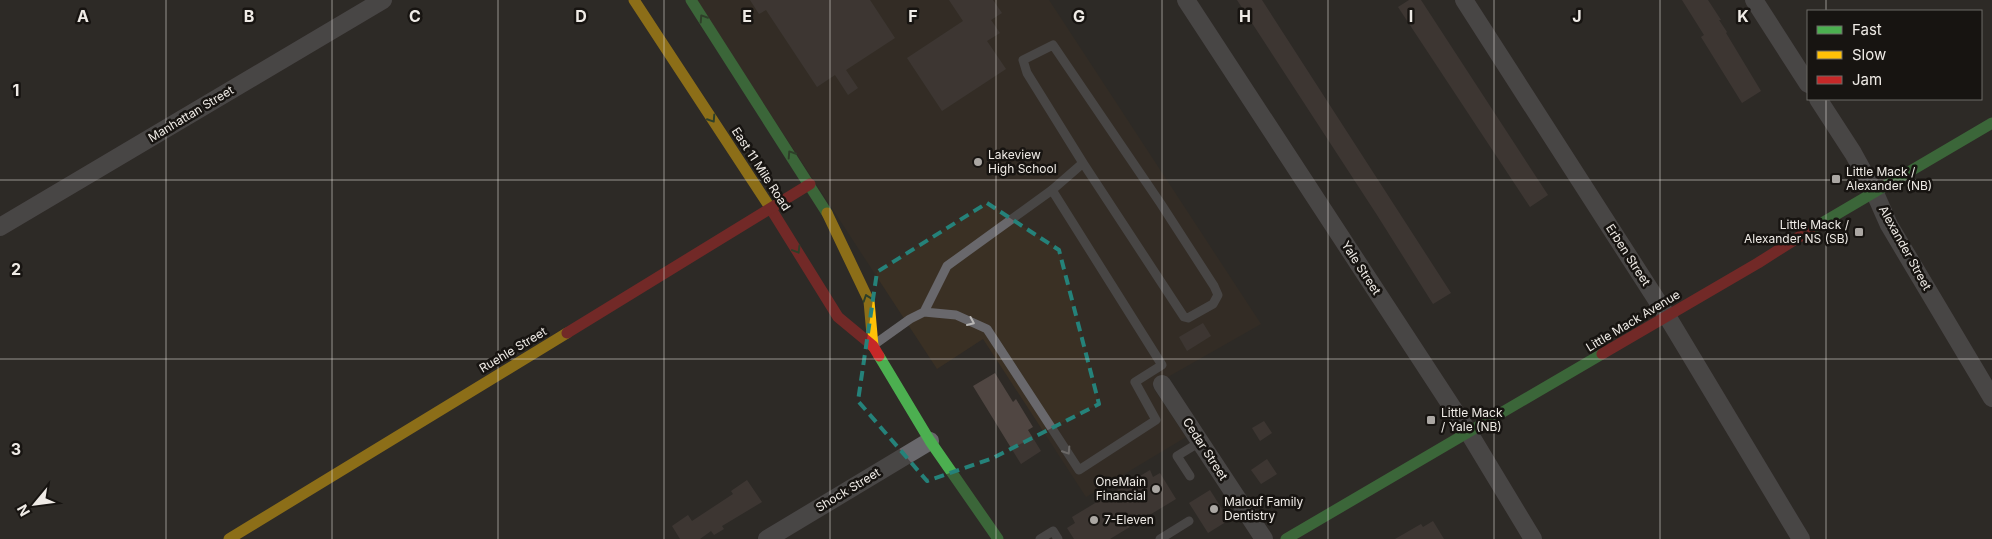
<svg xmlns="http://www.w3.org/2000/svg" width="1992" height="539" viewBox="0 0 1992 539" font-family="Inter,sans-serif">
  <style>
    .built { fill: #3a3024 }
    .building { fill: #504642 }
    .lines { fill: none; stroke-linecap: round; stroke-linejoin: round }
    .lane { stroke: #69686c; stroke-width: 9 }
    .street { stroke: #69686c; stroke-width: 18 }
    .fast { stroke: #4caf50; stroke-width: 11 }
    .slow { stroke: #ffc107; stroke-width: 11 }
    .jam { stroke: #c62828; stroke-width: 11 }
    .oneway { stroke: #2f5a2d }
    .oneway2 { stroke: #b9b7b5 }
    .marked { fill: none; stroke: #25827a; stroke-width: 4; stroke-dasharray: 10 6; stroke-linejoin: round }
    .grid { fill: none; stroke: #efebe6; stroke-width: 1; stroke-opacity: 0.55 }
    .poi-dot { fill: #aba7a3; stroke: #171411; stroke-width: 2 }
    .labels { text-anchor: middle; stroke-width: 5; stroke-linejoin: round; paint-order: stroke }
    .street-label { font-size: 12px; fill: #efebe6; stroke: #171411 }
    .poi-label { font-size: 12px; fill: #efebe6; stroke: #171411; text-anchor: start }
    .grid-label { font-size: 16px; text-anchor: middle; font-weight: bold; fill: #efebe6; stroke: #171411; stroke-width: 5; stroke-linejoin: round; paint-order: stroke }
  </style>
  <rect width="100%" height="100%" fill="#2e2a26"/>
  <polygon class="built" points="696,0 1049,0 1261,324 1152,386 1186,437 1086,497 983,339 937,369"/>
  <g class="building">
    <polygon points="750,0 870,0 895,38 846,70 858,88 848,95 835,75 817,87 766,10 759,14"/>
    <polygon points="949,0 993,0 1002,13 991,20 1000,33 987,41 1006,69 942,111 907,58 963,21"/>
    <polygon points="1237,0 1262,0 1451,293 1433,304 1377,215"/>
    <polygon points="1409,0 1421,0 1548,195 1530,207 1398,7"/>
    <polygon points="1682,0 1708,0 1721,20 1719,20 1727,32 1726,33 1761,91 1742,103 1701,37 1704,35"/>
    <polygon points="1203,323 1211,336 1187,351 1179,337"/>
    <polygon points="995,373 1013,402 1016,399 1033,427 1028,430 1041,451 1021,464 973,386"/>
    <polygon points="1264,421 1272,433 1260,441 1252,428"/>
    <polygon points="1267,459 1277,474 1261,484 1251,470"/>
    <polygon points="1150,470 1153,477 1160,473 1176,499 1110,539 1074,539 1067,528 1075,523 1072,517"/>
    <polygon points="747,480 762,502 722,526 724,529 714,535 711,531 700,539 680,539 672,526 688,515 692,521 733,494 731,491"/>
    <polygon points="1210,490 1229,520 1208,533 1189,503"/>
    <polygon points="1433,521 1444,539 1395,539 1421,524 1423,527"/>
  </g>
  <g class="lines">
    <g class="lane">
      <polyline points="1052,190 1083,163 1027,73 1023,60 1053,45 1161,204 1214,286 1218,295 1213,304 1188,318 1184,317 1083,163"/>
      <polyline points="875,344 910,319 924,312 956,315 987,329 1079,470 1156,420 1135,382 1162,365 1052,190 947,266 924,312"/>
      <polyline points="1190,476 1177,456 1200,442"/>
      <polyline points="1040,539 1053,531 1058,539"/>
      <polyline points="1160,539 1189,521"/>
    </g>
    <g class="street">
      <polyline points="1186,0 1469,433 1533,539"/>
      <polyline points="1464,0 1667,316 1801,539"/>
      <polyline points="1754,0 1808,84"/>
      <polyline points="1818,99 1853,153 1874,191 1889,225 1992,398"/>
      <polyline points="0,227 383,0"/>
      <polyline points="1162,384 1264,539"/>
      <polyline points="767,539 930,441"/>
    </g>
    <g class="fast">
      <polyline points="691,0 827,213"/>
      <polyline points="1810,230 1992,123"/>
      <polyline points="879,356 930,441 998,539"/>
      <polyline points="1286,539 1602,354"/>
    </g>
    <g class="slow">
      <polyline points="634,0 771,209"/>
      <polyline points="827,213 869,301 873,346"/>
      <polyline points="229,539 567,333"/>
    </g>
    <g class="jam">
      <polyline points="771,209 838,317 873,346 879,356"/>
      <polyline points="567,333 810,184"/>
      <polyline points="1602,354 1758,263 1810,230"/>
    </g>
  </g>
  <defs><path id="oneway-chevron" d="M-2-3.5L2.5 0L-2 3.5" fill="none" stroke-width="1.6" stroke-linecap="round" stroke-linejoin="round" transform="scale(1.25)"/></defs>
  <g class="oneway">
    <use href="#oneway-chevron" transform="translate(703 18) rotate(-123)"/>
    <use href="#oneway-chevron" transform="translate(712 119) rotate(57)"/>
    <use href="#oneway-chevron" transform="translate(791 154) rotate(-123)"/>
    <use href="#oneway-chevron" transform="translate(797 250) rotate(59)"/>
    <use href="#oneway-chevron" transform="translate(867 298) rotate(-109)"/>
  </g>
  <g class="oneway2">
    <use href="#oneway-chevron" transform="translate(971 322) rotate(24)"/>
    <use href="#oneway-chevron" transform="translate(1067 451) rotate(57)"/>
  </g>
  <path d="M0 0H1992V539H0ZM987,203L1059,250L1099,404L993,458L927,481L858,401L877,272Z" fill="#2e2a26" fill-opacity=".55" fill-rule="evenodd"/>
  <path class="marked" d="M987,203L1059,250L1099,404L993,458L927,481L858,401L877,272Z"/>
  <path class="grid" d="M166,0V539M332,0V539M498,0V539M664,0V539M830,0V539M996,0V539M1162,0V539M1328,0V539M1494,0V539M1660,0V539M1826,0V11M1826,99V539M0,180H1992M0,359H1992"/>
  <g class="poi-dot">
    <circle cx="978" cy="162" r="5"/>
    <rect x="1831" y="174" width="10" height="10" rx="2.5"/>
    <rect x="1854" y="227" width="10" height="10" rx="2.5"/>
    <rect x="1426" y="415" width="10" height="10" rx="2.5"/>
    <circle cx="1156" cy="489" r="5"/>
    <circle cx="1214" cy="509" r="5"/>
    <circle cx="1094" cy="520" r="5"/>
  </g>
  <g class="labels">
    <g class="street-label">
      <text transform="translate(191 114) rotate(-31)" y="4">Manhattan Street</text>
      <text transform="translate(761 169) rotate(57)" y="4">East 11 Mile Road</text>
      <text transform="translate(1905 248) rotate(61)" y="4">Alexander Street</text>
      <text transform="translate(1628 255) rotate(57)" y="4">Erben Street</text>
      <text transform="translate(1361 268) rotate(57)" y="4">Yale Street</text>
      <text transform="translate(1633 321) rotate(-31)" y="4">Little Mack Avenue</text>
      <text transform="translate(513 350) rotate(-31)" y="4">Ruehle Street</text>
      <text transform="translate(1205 449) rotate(57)" y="4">Cedar Street</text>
      <text transform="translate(848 490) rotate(-31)" y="4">Shock Street</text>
    </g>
    <g class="poi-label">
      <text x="988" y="159">Lakeview<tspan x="988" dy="14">High School</tspan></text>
      <text x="1846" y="176">Little Mack /<tspan x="1846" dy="14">Alexander (NB)</tspan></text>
      <text x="1849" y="229" text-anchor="end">Little Mack /<tspan x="1849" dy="14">Alexander NS (SB)</tspan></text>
      <text x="1441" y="417">Little Mack<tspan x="1441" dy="14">/ Yale (NB)</tspan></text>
      <text x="1146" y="486" text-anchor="end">OneMain<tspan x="1146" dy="14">Financial</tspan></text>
      <text x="1224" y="506">Malouf Family<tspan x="1224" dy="14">Dentistry</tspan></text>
      <text x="1104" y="524">7-Eleven</text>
    </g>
  </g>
  <g class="grid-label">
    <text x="83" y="22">A</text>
    <text x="249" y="22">B</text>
    <text x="415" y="22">C</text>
    <text x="581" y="22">D</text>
    <text x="747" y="22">E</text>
    <text x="913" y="22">F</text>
    <text x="1079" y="22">G</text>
    <text x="1245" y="22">H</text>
    <text x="1411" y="22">I</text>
    <text x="1577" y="22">J</text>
    <text x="1743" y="22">K</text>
    <text x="16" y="96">1</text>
    <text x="16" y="275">2</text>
    <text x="16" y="455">3</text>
  </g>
  <rect x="1807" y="10" width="175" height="90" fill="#171411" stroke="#6d6a66"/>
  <rect x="1817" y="26" width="25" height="8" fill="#4caf50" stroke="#6d6a66"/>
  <text x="1852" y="35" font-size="15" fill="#efebe6">Fast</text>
  <rect x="1817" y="51" width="25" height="8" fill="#ffc107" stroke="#6d6a66"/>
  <text x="1852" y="60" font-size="15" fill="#efebe6">Slow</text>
  <rect x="1817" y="76" width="25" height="8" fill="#c62828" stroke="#6d6a66"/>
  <text x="1852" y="85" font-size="15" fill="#efebe6">Jam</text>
  <g transform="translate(35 504) rotate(241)" stroke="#171411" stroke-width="4" paint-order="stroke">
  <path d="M0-4L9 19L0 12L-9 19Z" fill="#efebe6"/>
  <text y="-8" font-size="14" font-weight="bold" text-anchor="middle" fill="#efebe6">N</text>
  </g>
</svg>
